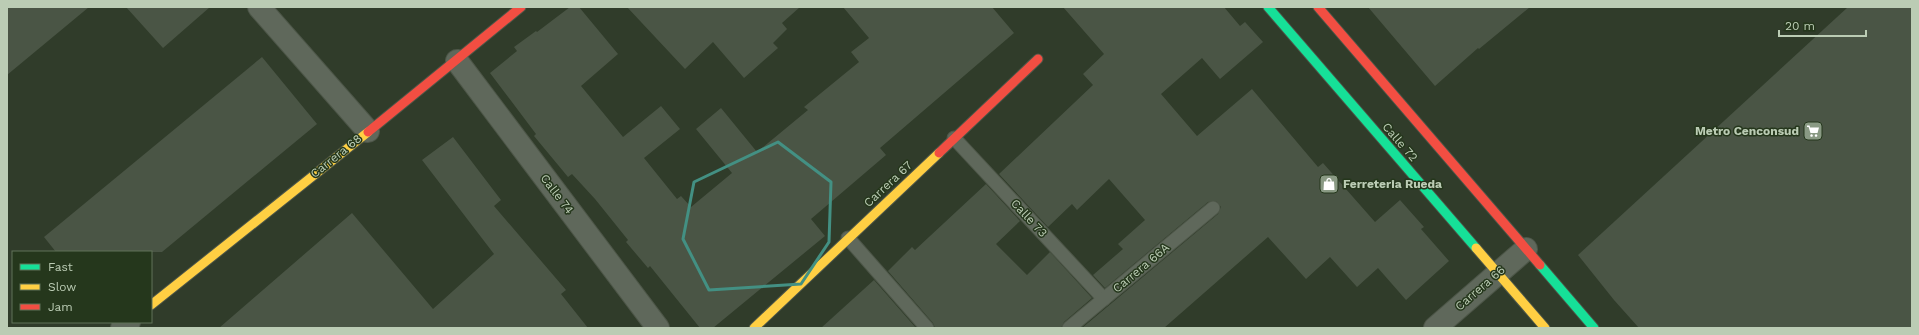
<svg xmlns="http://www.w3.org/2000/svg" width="1919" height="335" viewBox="0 0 1919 335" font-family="'Work Sans',sans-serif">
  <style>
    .building { fill: #4a5545 }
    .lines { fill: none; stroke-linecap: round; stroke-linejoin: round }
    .lane-casing { stroke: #4d5648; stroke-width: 15 }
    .street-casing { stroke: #4d5648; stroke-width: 24 }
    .fast-casing { stroke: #4d5648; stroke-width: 11 }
    .slow-casing { stroke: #4d5648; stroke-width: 11 }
    .jam-casing { stroke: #4d5648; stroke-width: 11 }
    .lane { stroke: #5f685b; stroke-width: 13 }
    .street { stroke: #5f685b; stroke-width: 22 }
    .fast { stroke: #16e098; stroke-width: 9 }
    .slow { stroke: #ffcf43; stroke-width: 9 }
    .jam { stroke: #f24e42; stroke-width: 9 }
    .marked { fill: none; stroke: #439083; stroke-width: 3; stroke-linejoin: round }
    .labels { text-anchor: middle; stroke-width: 3; stroke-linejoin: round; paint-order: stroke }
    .poi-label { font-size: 12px; font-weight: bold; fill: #bbccb4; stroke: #25371c; text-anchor: end }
    .street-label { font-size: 12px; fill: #bbccb4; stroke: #25371c }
  </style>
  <rect width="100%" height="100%" fill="#303c2a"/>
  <g class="building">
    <polygon points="7,7 89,7 7,75"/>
    <polygon points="126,7 210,7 163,48"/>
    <polygon points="570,7 579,7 618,54 581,86 623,137 661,106 680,129 644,158 677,199 681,196 691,207 732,173 696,129 721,108 757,152 808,110 804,107 859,62 851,52 869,38 843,7 992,7 1014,33 880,148 886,155 811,219 825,236 713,328 700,328 650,266 648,268 626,242 628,240 595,199 572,174 568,177 534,136 536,134 490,73 517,51 514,47 536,31 537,32"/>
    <polygon points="627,7 800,7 782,23 787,29 773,43 778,48 744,78 713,42 685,69"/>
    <polygon points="1063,7 1224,7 1240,26 1245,22 1263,42 1220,79 1202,58 1161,94 1197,136 1252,89 1318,167 1323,163 1375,222 1400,200 1424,227 1421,229 1449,261 1406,300 1378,268 1357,287 1330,257 1306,279 1268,237 1164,328 1082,328 1218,214 1221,207 1216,201 1208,202 1105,288 1093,275 1123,249 1118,244 1145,220 1109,179 1077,210 1072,204 1048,227 999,174 1093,85 1083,74 1104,54"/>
    <polygon points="1368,7 1530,7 1479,49 1478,48 1435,86"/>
    <polygon points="1848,7 1912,7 1912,328 1639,328 1614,300 1578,255"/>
    <polygon points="262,57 317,124 162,252 56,252 44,237"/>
    <polygon points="453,137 501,200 494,206 566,290 561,294 588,328 219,328 352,213 433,309 494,254 422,160"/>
    <polygon points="986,184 1020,221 996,244 1027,275 1050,252 1092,298 1064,322 1061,328 935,328 933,323 888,271 912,247 915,250"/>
    <polygon points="874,280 916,328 821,328"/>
  </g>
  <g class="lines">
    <g class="lane-casing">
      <g id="lane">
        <polyline points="954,138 1104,299"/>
        <polyline points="848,238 927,328"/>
        <polyline points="1069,328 1213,208"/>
      </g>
    </g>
    <g class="street-casing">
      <g id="street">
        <polyline points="259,7 368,131"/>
        <polyline points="457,61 658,328"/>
        <polyline points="122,328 129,322"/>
        <polyline points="1435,328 1526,249"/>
      </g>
    </g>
    <g class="fast-casing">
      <g id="fast">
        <polyline points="1268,7 1476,248"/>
        <polyline points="1540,265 1594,328"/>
      </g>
    </g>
    <g class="slow-casing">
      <g id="slow">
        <polyline points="1476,248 1545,328"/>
        <polyline points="151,305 368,132"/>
        <polyline points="754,328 939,153"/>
      </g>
    </g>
    <g class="jam-casing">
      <g id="jam">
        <polyline points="1318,7 1540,265"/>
        <polyline points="368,132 521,7"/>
        <polyline points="939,153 1038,59"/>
      </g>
    </g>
    <use href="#lane" class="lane"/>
    <use href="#street" class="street"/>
    <use href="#fast" class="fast"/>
    <use href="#slow" class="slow"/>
    <use href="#jam" class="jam"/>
  </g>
  <path class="marked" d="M778,142L831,182L829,242L801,284L709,290L683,239L694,182Z"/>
  <defs>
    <g id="supermarket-square" transform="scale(1)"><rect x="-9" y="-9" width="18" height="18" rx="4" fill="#8a9a84" stroke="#25371c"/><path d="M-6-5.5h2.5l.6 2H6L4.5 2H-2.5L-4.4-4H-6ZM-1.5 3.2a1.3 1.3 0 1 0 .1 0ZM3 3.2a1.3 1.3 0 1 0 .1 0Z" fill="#fff"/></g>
    <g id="shop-square" transform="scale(1)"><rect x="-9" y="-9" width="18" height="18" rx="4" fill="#8a9a84" stroke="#25371c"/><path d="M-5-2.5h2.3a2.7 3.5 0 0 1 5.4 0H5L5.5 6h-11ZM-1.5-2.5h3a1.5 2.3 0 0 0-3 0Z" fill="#fff"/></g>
  </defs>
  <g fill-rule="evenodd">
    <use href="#supermarket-square" x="1813" y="131"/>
    <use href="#shop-square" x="1329" y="184"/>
  </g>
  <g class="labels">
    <g class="poi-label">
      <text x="1799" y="135">Metro Cenconsud</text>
      <text x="1343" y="188" text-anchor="start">Ferreteria Rueda</text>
    </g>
    <g class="street-label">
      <text transform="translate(1400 142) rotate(49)" y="4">Calle 72</text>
      <text transform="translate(336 156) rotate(-39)" y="4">Carrera 68</text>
      <text transform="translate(888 184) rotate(-43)" y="4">Carrera 67</text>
      <text transform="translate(557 194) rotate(53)" y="4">Calle 74</text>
      <text transform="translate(1029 218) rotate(47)" y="4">Calle 73</text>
      <text transform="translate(1141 268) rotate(-40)" y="4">Carrera 66A</text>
      <text transform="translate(1480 288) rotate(-41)" y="4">Carrera 66</text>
    </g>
  </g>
  <rect width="1919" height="335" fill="none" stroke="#bbccb4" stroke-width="16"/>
  <rect x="12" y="251" width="140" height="72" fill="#25371c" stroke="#617359"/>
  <rect x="20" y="264" width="20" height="6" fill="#16e098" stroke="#617359"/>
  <text x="48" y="271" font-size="12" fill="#bbccb4">Fast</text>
  <rect x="20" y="284" width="20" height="6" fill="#ffcf43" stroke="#617359"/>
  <text x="48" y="291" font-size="12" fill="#bbccb4">Slow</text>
  <rect x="20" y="304" width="20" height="6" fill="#f24e42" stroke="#617359"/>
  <text x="48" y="311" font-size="12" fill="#bbccb4">Jam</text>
  <path d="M1779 30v6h87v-6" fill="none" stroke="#bbccb4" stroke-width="2"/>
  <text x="1785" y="30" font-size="12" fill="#bbccb4" stroke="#25371c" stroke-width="3" paint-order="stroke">20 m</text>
</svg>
